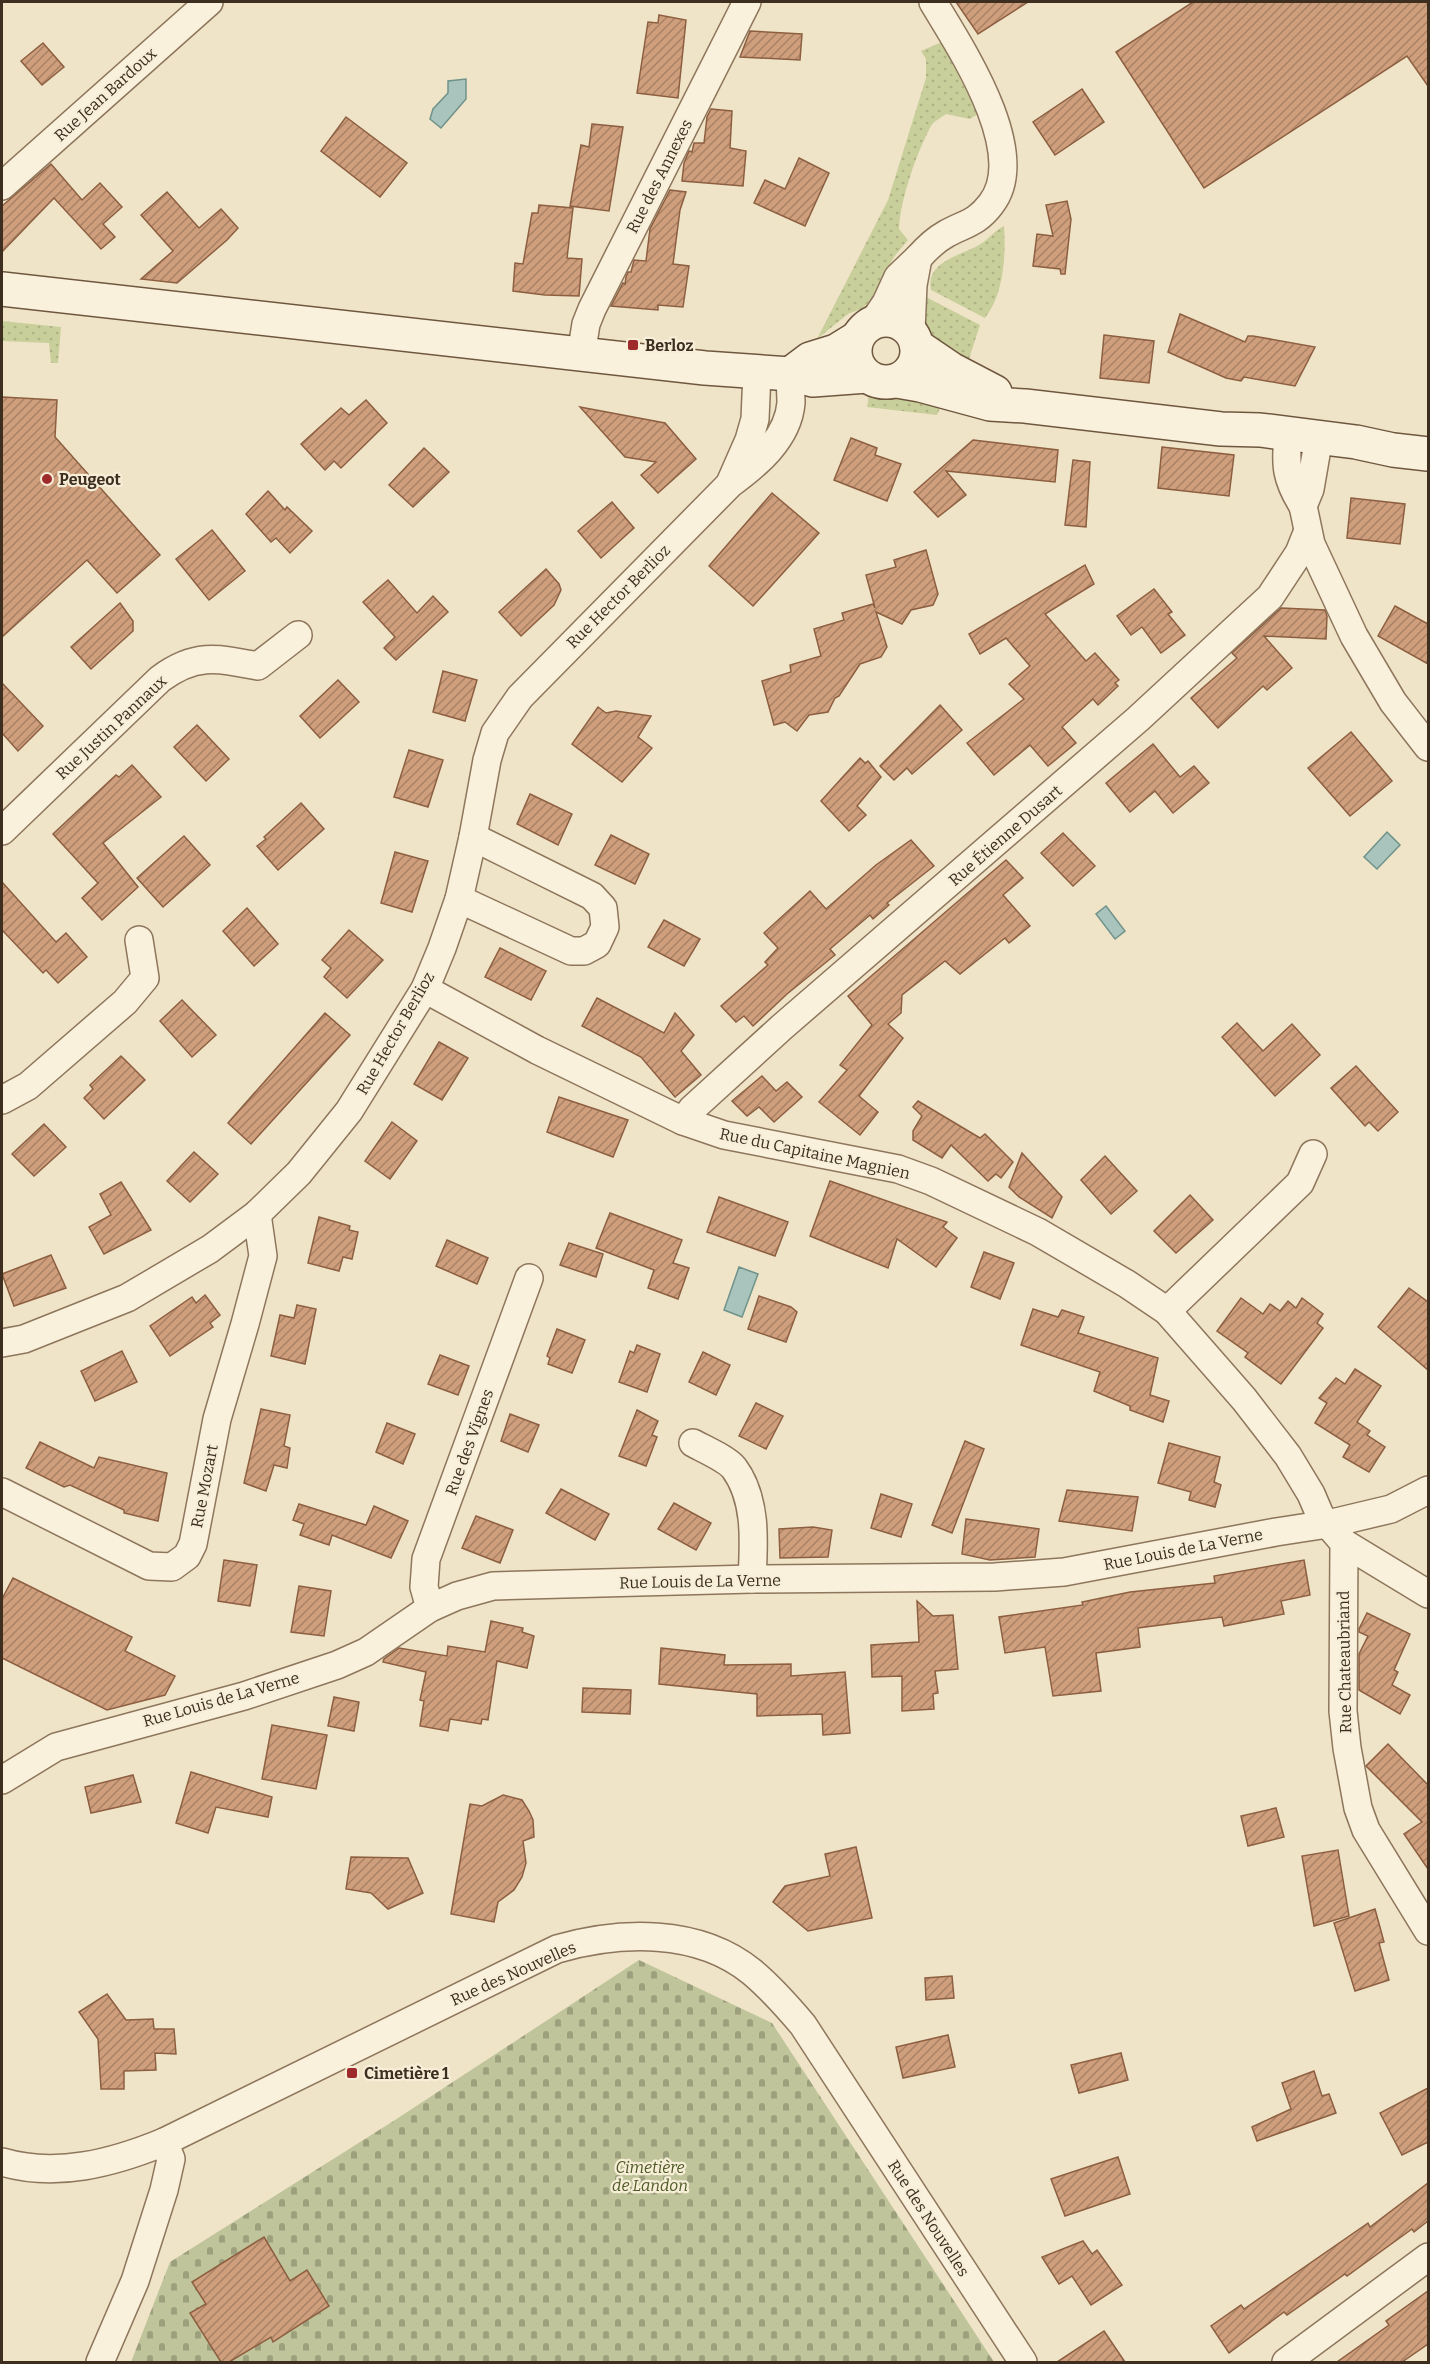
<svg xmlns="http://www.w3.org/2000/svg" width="1430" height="2364" viewBox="0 0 1430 2364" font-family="Bitter,serif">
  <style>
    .grass { fill: url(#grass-dots) }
    .cemetery { fill: url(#cemetery-stones) }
    .water { fill: #a9c4bc; stroke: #6f938a; stroke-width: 1.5 }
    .building { fill: url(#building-hatch); stroke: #8d5f41; stroke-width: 1.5 }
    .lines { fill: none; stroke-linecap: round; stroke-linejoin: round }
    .minor-casing { stroke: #8d765c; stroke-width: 30 }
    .secondary-casing { stroke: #6f573f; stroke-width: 36 }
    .minor { stroke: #faf1dc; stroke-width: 27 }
    .secondary { stroke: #faf1dc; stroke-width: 33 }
    .poi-dot { fill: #9e2a2b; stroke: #f7eed8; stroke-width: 2 }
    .labels { text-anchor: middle; stroke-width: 4.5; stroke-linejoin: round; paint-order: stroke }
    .street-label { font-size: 16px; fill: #3d2e20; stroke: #f7eed8 }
    .poi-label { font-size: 16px; font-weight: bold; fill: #3d2e20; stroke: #f7eed8; text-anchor: start }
    .park-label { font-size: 16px; font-style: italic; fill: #4d5a26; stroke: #f7eed8 }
  </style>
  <defs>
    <pattern id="grass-dots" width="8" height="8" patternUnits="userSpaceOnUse" patternTransform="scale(1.5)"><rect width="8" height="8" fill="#c9cf9b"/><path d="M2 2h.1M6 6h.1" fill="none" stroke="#aeb285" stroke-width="1.8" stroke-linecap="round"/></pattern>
    <pattern id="cemetery-stones" width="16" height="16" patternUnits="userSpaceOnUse" patternTransform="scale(1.5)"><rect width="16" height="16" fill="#bfc49a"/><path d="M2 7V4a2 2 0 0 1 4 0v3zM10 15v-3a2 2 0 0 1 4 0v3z" fill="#9ca07d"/></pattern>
    <pattern id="building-hatch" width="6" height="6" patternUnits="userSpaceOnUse" patternTransform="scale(1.5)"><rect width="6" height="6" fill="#cf9f7d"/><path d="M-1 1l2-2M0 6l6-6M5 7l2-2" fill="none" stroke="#a98266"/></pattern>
  </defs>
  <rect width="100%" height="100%" fill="#f0e4c8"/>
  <g class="grass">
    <path d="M942,42L978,114L970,119L946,114C941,118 934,121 931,126C917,152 900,200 899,229L908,240L894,257L871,300L863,308L848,314L817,339L888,200L926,78V59L921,51Z"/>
    <path d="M1004,226C1006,255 1004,294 985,318L931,290C925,260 965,255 982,243C990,238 995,230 1004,226Z"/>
    <path d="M922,295L980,325L967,365C930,340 926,341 922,295Z"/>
    <polygon points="2,321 61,327 58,363 51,363 49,343 2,341"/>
    <polygon points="869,395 892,397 904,395 943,402 937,415 867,407"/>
  </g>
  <polygon class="cemetery" points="639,1960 772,2023 994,2362 131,2362 170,2262 395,2120"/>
  <g class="water">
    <polygon points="466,79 466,99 441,128 430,119 433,109 448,93 448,81"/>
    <polygon points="1387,832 1400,845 1377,869 1364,857"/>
    <polygon points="1106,906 1125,931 1115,939 1096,914"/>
    <polygon points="739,1267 758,1274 742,1317 724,1310"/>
  </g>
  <g class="building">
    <polygon points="956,2 1028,2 978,34"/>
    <polygon points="1193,2 1428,2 1428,86 1407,56 1204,188 1116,52"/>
    <polygon points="659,15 686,20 678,98 637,93 648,22 658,23"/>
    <polygon points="750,31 802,34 800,60 740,57"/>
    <polygon points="43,43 64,67 42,85 21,61"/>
    <polygon points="1082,89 1104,122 1055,155 1033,122"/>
    <polygon points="711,109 732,111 730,148 746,151 743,186 682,181 684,163 689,151 692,152 694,143 704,143 707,117"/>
    <polygon points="346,117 407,163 380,197 321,151"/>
    <polygon points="592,124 623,127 609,211 570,206 581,145 589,147"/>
    <polygon points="799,158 829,173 805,226 754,203 765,180 785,189"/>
    <polygon points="51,164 82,200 100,183 122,207 103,224 115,237 101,249 54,198 2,252 2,206"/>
    <polygon points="670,190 686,192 680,210 673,264 689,266 683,307 658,305 658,310 611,306 623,283 625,284 626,277 628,272 631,272 634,260 646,261 650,229"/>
    <polygon points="167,192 199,228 221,209 238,228 227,240 177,283 141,279 173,251 141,215"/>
    <polygon points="1067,201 1071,219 1065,274 1061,274 1060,269 1033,266 1037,234 1053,236 1046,205"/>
    <polygon points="539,205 573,208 567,258 582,259 579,296 545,295 513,291 515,263 523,264 532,213 538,213"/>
    <polygon points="1180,314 1245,342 1248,336 1253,336 1315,347 1295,386 1244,377 1241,381 1226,378 1168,352"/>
    <polygon points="1104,335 1154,341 1149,383 1100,378"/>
    <polygon points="2,397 57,400 55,437 160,555 117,593 87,560 2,637"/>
    <polygon points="366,400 387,423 341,468 334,461 325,470 301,444 341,408 349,415"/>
    <polygon points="580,407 665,423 696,459 658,493 641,475 656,462 625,457"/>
    <polygon points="851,438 877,448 875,455 901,464 887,501 834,480"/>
    <polygon points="973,440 1058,450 1055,482 946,471 966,495 938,517 914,492"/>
    <polygon points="1162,447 1234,455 1229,496 1158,488"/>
    <polygon points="424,448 449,472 413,507 389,485"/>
    <polygon points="1073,460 1090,462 1086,527 1065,525"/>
    <polygon points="268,491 285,510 287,507 312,531 290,553 276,538 271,542 246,514"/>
    <polygon points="772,493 819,533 753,606 709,566"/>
    <polygon points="1351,498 1405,504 1400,544 1347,538"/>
    <polygon points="612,502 634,528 601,558 578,531"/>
    <polygon points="212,530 245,571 209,600 176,559"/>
    <polygon points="926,550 938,594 933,605 911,610 902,624 876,612 887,647 881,657 860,664 839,696 835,698 828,712 809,715 797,731 785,722 774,725 762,681 791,672 790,665 821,656 814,629 844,620 842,613 873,604 875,608 866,575 896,567 894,560"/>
    <polygon points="1085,565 1094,584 1045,614 1086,661 1095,653 1119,680 1115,683 1118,686 1098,705 1093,699 1062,727 1076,743 1048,766 1030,745 994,775 967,743 1024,699 1009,684 1030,666 1006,638 980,654 969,634"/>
    <polygon points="546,569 559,584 561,590 554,605 521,636 499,612"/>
    <polygon points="388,580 417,613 433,596 448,612 396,660 384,648 395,637 363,602"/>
    <polygon points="1154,589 1172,612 1168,614 1185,635 1161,653 1142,627 1131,635 1117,616"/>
    <polygon points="120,603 133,621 133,631 91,669 71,647"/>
    <polygon points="1395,606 1428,624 1428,664 1378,636"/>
    <polygon points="1281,608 1325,610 1327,616 1326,639 1264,636 1292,668 1267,690 1263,686 1218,728 1191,698 1237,658 1232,653"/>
    <polygon points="443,671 477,680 465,721 433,712"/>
    <polygon points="338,680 359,702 320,738 300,716"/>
    <polygon points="2,683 43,726 18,751 2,733"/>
    <polygon points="940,705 962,730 912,774 907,768 894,780 880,766"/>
    <polygon points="598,707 606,713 616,711 651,716 638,737 652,748 622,782 572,744"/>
    <polygon points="197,725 229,759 206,781 174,747"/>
    <polygon points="1351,732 1392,781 1350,816 1308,768"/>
    <polygon points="1153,744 1180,777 1194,766 1209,783 1173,813 1155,791 1130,812 1106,783"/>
    <polygon points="409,750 443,760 428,807 394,797"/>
    <polygon points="860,758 865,763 868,761 881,777 857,806 866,815 849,831 821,801"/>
    <polygon points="132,765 161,797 103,843 138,887 102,920 82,898 98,883 53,834 116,775 119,777"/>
    <polygon points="530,794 572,814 558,845 517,824"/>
    <polygon points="301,803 324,829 278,870 257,846 266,839 264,837"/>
    <polygon points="1063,833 1095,866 1073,886 1041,853"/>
    <polygon points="611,835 649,854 635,884 595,865"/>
    <polygon points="184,836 210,865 163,907 137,878"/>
    <polygon points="911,840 934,866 887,903 889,905 873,919 870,915 830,949 835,955 787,994 753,1026 744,1016 736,1022 721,1006 768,965 765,962 778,948 764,933 810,891 826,909 876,865"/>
    <polygon points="395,852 428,861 412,912 381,903"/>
    <polygon points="1006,860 1023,878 1003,895 1030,926 1009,943 1005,938 960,974 945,961 902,995 901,1013 888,1024 903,1038 859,1096 878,1112 860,1135 819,1102 847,1070 840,1065 872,1025 848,996"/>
    <polygon points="2,882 56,942 66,933 87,957 58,983 46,970 43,973 2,930"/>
    <polygon points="247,908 278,944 254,966 223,931"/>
    <polygon points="664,920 700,939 684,966 648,947"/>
    <polygon points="349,930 383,960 347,998 324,977 331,968 322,960"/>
    <polygon points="500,948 546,971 531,1000 485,977"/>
    <polygon points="597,998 664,1033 675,1013 694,1035 681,1051 701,1075 675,1097 641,1057 582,1026"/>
    <polygon points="182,1000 216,1035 192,1057 160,1021"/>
    <polygon points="325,1013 350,1035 251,1144 228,1123"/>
    <polygon points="1237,1023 1263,1051 1292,1024 1320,1055 1275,1096 1222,1037"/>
    <polygon points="439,1042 468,1058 442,1100 414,1084"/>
    <polygon points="121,1056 145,1080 104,1119 84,1098 93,1089 90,1085"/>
    <polygon points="1356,1066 1398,1112 1378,1131 1369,1122 1365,1126 1331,1088"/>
    <polygon points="762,1076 776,1091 787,1082 802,1097 774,1122 759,1107 747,1116 732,1101"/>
    <polygon points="559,1097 628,1120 613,1157 547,1132"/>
    <polygon points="918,1101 980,1138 985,1134 1013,1162 1001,1178 996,1174 988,1181 951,1145 942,1158 913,1140 913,1131 922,1116 913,1107"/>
    <polygon points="392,1122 417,1141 390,1179 365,1161"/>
    <polygon points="44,1124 66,1147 34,1176 12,1154"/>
    <polygon points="194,1152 218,1174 190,1202 167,1181"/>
    <polygon points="1022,1153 1062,1197 1052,1218 1019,1197 1009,1187"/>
    <polygon points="1105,1156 1137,1191 1111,1214 1081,1180"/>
    <polygon points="830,1181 947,1222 943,1227 957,1238 936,1267 897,1239 888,1268 810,1236"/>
    <polygon points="121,1182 151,1230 104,1254 89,1227 111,1215 100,1194"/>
    <polygon points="1190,1195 1213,1220 1176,1253 1154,1231"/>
    <polygon points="719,1197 788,1222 775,1256 707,1232"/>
    <polygon points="610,1213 682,1240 673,1263 689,1268 678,1299 648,1288 654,1270 596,1248"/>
    <polygon points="319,1217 350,1226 349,1230 358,1232 352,1259 343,1257 339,1271 308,1263"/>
    <polygon points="447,1240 488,1258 477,1284 436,1266"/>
    <polygon points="569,1243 603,1254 596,1277 560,1265"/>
    <polygon points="984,1252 1014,1263 1000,1299 971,1287"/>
    <polygon points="51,1255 66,1288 14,1306 2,1274"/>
    <polygon points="1409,1288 1428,1302 1428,1370 1378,1327"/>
    <polygon points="205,1295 220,1315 210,1323 213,1327 170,1356 150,1326 192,1297 196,1303"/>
    <polygon points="759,1296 791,1307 797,1312 786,1342 748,1329"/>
    <polygon points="1241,1298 1263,1314 1270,1304 1280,1311 1288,1301 1296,1308 1302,1298 1323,1314 1317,1323 1323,1328 1281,1384 1245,1357 1248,1353 1217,1331"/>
    <polygon points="297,1305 316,1309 305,1364 271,1356 280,1315 294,1318"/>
    <polygon points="1033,1309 1058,1317 1062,1310 1084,1317 1078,1333 1158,1358 1150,1395 1169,1401 1163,1422 1130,1410 1130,1406 1094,1391 1100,1372 1021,1345"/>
    <polygon points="557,1329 585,1340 572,1373 548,1364 550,1358 547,1356"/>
    <polygon points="637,1345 660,1354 647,1392 619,1382 630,1351 634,1353"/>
    <polygon points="122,1351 137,1382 95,1401 81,1371"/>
    <polygon points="703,1352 730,1365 716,1395 689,1382"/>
    <polygon points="440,1355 469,1366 458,1395 428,1384"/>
    <polygon points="1355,1369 1381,1386 1357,1422 1370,1431 1367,1435 1385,1447 1369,1472 1343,1457 1350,1445 1315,1423 1327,1403 1319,1398 1336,1378 1345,1384"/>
    <polygon points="756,1403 783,1416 766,1449 739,1436"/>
    <polygon points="261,1409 290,1415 284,1446 290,1448 287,1468 274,1465 266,1491 244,1483"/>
    <polygon points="637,1410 658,1421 652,1435 657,1437 646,1466 619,1456"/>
    <polygon points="510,1414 539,1425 528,1452 501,1441"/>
    <polygon points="387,1423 415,1434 403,1464 376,1452"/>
    <polygon points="965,1441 984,1449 952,1533 932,1525"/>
    <polygon points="40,1442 94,1468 99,1457 167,1473 158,1521 124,1513 124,1510 70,1485 64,1487 26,1468"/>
    <polygon points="1169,1443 1220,1457 1214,1482 1221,1485 1215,1507 1189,1500 1191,1492 1158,1483"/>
    <polygon points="561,1489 609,1514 595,1540 546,1513"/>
    <polygon points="1067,1490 1138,1497 1132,1531 1059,1521"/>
    <polygon points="881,1494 912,1504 901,1537 871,1528"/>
    <polygon points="674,1503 711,1523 696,1550 658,1529"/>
    <polygon points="299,1504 366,1525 374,1506 408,1521 391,1558 332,1535 329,1545 300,1535 304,1524 293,1520"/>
    <polygon points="476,1516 513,1530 500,1563 462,1548"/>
    <polygon points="966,1519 1039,1529 1035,1557 990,1560 962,1554"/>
    <polygon points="813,1527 832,1530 828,1557 780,1558 779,1529"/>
    <polygon points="224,1560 257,1565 250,1606 218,1601"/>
    <polygon points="1304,1560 1310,1595 1281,1601 1284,1614 1224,1626 1222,1617 1138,1628 1140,1647 1096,1653 1101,1691 1053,1696 1045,1647 1005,1653 999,1617 1083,1605 1082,1602 1130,1592 1215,1583 1214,1576"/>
    <polygon points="13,1578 132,1637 125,1651 175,1676 165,1695 107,1710 2,1658 2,1599"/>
    <polygon points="299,1586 331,1591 324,1636 291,1632"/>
    <polygon points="917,1601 933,1616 953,1615 958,1669 935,1671 938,1693 933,1694 934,1709 902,1711 902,1676 872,1677 871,1645 919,1642"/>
    <polygon points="1367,1613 1410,1634 1394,1670 1398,1672 1392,1685 1410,1695 1400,1714 1359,1690 1359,1654 1368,1636 1359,1632 1359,1629"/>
    <polygon points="491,1621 523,1628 522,1632 534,1636 527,1668 497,1661 488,1720 482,1719 481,1724 450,1719 448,1731 420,1726 424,1701 420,1700 426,1672 383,1662 384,1659 399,1648 447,1656 448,1646 485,1652"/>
    <polygon points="661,1648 725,1655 724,1665 791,1664 791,1676 845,1672 850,1733 823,1735 822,1714 757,1716 757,1694 659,1684"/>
    <polygon points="583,1688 631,1690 630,1714 582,1712"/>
    <polygon points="334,1697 359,1702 354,1731 328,1726"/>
    <polygon points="272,1725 327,1735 316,1789 262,1779"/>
    <polygon points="1388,1744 1428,1785 1428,1869 1404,1834 1422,1822 1366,1766"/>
    <polygon points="191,1772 272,1797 268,1817 216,1807 208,1833 176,1823"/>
    <polygon points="133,1775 141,1802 91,1813 85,1787"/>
    <polygon points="503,1795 522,1800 529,1811 533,1820 534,1837 523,1841 526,1863 522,1877 514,1890 498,1902 494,1922 451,1914 470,1804 482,1806"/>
    <polygon points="1276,1808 1284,1837 1248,1846 1241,1816"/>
    <polygon points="856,1847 872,1918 808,1931 773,1902 785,1886 830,1876 825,1854"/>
    <polygon points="1338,1850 1349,1916 1314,1926 1302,1856"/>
    <polygon points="351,1857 408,1858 423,1893 388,1909 371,1893 346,1889"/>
    <polygon points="1375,1909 1384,1942 1379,1943 1389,1980 1355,1991 1334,1923"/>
    <polygon points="952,1976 954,1998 926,2000 925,1978"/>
    <polygon points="107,1994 126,2020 153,2019 154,2029 174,2029 176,2054 155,2053 156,2070 124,2071 124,2089 101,2089 98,2039 79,2012"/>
    <polygon points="948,2035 955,2067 903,2078 896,2047"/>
    <polygon points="1121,2053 1128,2080 1079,2093 1071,2065"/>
    <polygon points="1314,2071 1322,2096 1329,2094 1336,2113 1257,2141 1252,2127 1291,2109 1282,2083"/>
    <polygon points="1428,2088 1428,2142 1402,2155 1380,2113"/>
    <polygon points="1118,2157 1130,2194 1065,2216 1051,2179"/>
    <polygon points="1428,2183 1428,2221 1414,2232 1412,2229 1347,2276 1345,2274 1287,2315 1284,2312 1229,2353 1211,2326 1241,2305 1244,2309 1368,2223 1370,2227"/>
    <polygon points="264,2237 290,2281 307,2270 329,2306 273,2342 271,2337 229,2362 221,2362 190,2313 206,2304 192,2282"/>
    <polygon points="1083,2241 1092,2254 1097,2250 1122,2285 1091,2305 1072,2276 1059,2284 1042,2257"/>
    <polygon points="1428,2291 1428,2344 1402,2362 1337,2362 1389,2325 1386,2321"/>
    <polygon points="1104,2331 1125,2362 1057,2362"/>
  </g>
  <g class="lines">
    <g class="minor-casing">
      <g id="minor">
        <polyline points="2,186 209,2"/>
        <path d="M918,258C926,249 935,240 946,234C964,224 977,223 991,204C1031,153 960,47 933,2"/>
        <polyline points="873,322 886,303 898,277 918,258 913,285 911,331"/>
        <polyline points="581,355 586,324 592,309 747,2"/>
        <path d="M1288,434C1285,466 1286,479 1303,506L1310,489L1319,437"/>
        <polyline points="731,481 749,440 755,419 757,373"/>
        <polyline points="1303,506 1311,544 1354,636 1393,702 1428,747"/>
        <path d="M2,831L160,679C195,653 217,658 258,666L298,635"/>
        <polyline points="459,899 571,951 584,951 597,944 605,927 603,908 592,896 473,837"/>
        <polyline points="425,989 537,1050 683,1121 724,1135 898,1169 931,1181 1038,1232 1127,1284 1167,1311 1244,1399 1288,1456 1311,1494 1320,1515 1344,1543 1343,1711 1347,1748 1358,1808 1366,1830 1428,1931"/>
        <polyline points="2,1100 28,1086 125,1002 145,978 139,940"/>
        <polyline points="683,1121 692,1109 782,1027 1138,719 1270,597 1299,553 1307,533"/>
        <polyline points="1167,1311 1300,1183 1313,1154"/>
        <path d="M2,1343L24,1339L127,1298L210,1249L257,1214L299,1173L349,1111L425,989L442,948L459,899L473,837L487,760L495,733L520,697L730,484C756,465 788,439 791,403C791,394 790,384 790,374"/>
        <path d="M693,1443C704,1449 727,1459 734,1468C757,1499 754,1542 752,1579"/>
        <polyline points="2,1492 149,1566 172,1567 187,1556 193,1544 217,1419 245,1324 263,1256 257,1214"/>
        <polyline points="1344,1543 1428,1594"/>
        <polyline points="430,1608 424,1587 426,1559 529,1278"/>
        <polyline points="2,1780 56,1747 244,1696 337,1665 366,1652 430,1608 457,1596 493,1586 752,1579 995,1577 1064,1572 1276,1532 1328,1524 1391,1509 1428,1490"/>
        <path d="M2,2162C56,2178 113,2163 164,2142L557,1949C620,1931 698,1928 752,1972C771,1988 787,2006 803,2025L1023,2362"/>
        <polyline points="100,2362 135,2281 164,2190 171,2159 164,2142"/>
        <polyline points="1286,2362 1428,2257"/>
      </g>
    </g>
    <g class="secondary-casing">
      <g id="secondary">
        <polyline points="2,289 705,368 790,374 813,380 867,376"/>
        <circle cx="886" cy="351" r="31"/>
        <polyline points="917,346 951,369 995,392"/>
        <polyline points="790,374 810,359 836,351 857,338"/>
        <polyline points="897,381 920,385 990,404 1025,406 1221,429 1260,430 1356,442 1393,450 1428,454"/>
      </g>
    </g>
    <use href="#minor" class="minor"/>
    <use href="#secondary" class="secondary"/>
  </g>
  <g class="poi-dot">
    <rect x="627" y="339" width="12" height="12" rx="3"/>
    <circle cx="47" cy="479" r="6"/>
    <rect x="346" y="2067" width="12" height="12" rx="3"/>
  </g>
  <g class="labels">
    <g class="street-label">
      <text transform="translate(105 94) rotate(-42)" y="6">Rue Jean Bardoux</text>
      <text transform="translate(659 176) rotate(-63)" y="6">Rue des Annexes</text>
      <text transform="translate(618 596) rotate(-45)" y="6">Rue Hector Berlioz</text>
      <text transform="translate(111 727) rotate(-43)" y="6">Rue Justin Pannaux</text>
      <text transform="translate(1005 835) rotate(-41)" y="6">Rue Étienne Dusart</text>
      <text transform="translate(395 1033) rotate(-60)" y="6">Rue Hector Berlioz</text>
      <text transform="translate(815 1153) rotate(12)" y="6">Rue du Capitaine Magnien</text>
      <text transform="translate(469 1442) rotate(-70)" y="6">Rue des Vignes</text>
      <text transform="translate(204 1486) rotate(-79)" y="6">Rue Mozart</text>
      <text transform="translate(1183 1549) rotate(-11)" y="6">Rue Louis de La Verne</text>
      <text transform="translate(700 1581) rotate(-1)" y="6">Rue Louis de La Verne</text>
      <text transform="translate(1344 1662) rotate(-91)" y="6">Rue Chateaubriand</text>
      <text transform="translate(221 1699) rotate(-16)" y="6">Rue Louis de La Verne</text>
      <text transform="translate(513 1973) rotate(-24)" y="6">Rue des Nouvelles</text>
      <text transform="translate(929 2218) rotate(57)" y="6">Rue des Nouvelles</text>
    </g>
    <g class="poi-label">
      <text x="645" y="351">Berloz</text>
      <text x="59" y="485">Peugeot</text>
      <text x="364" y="2079">Cimetière 1</text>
    </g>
    <g class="park-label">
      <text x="650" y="2173">Cimetière<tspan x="650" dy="18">de Landon</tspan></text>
    </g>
  </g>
  <rect width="1430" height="2364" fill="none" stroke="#3d2e20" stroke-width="6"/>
</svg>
